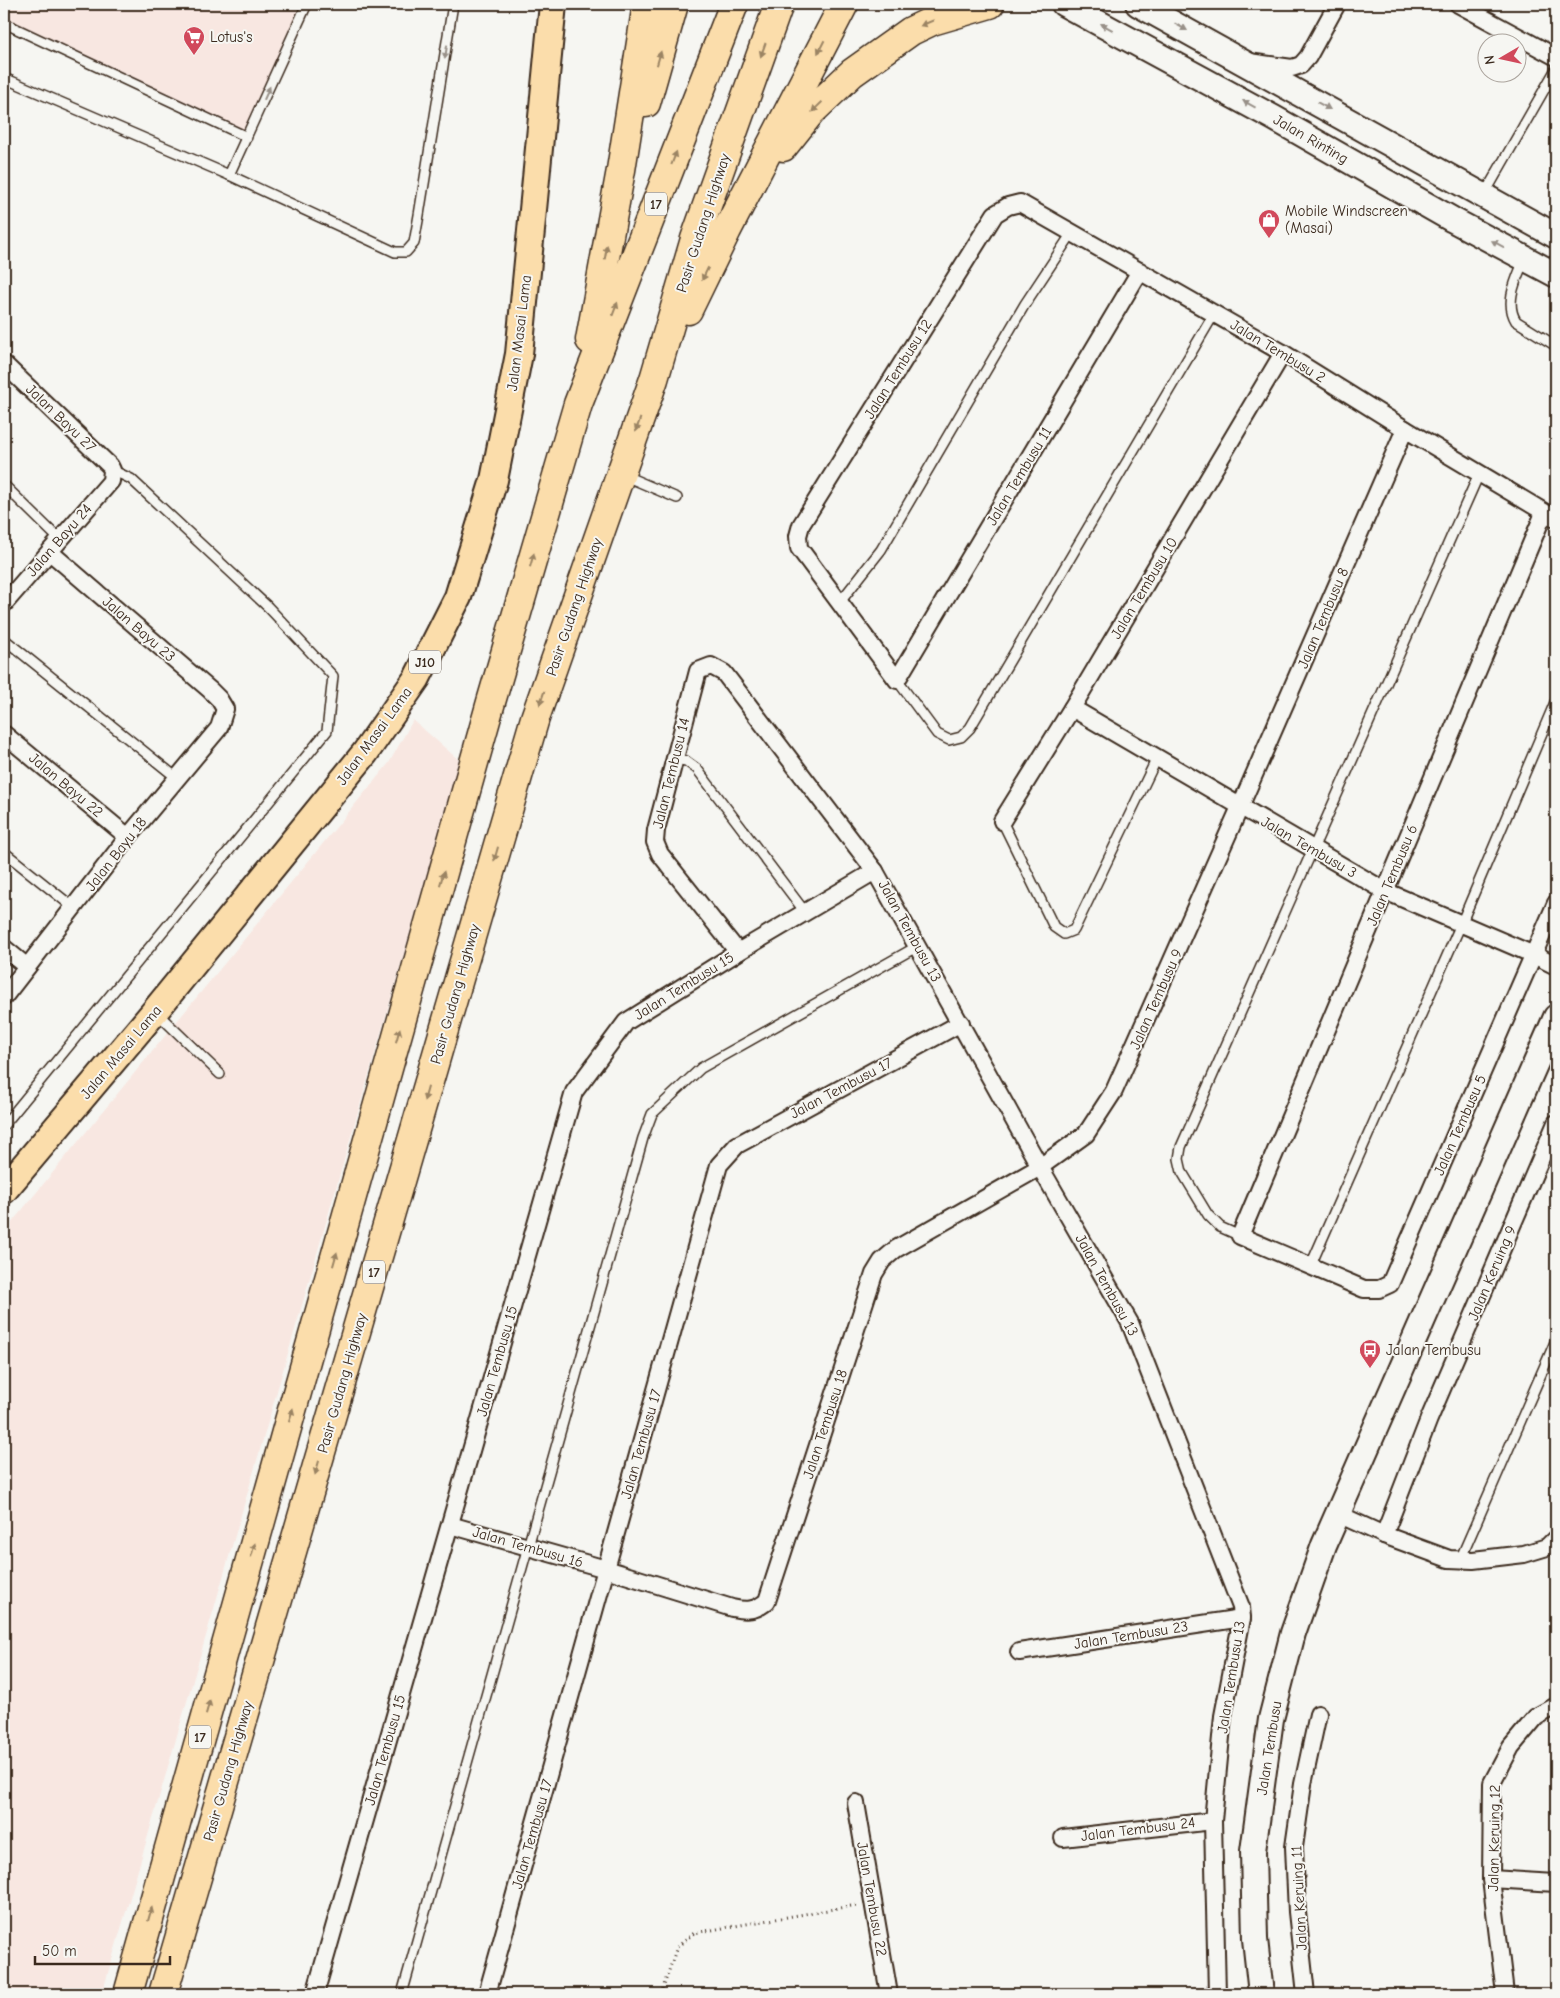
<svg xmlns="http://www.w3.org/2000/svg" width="1560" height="1998" viewBox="0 0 1560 1998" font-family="'Comic Neue',sans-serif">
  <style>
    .built { fill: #f8e7e1 }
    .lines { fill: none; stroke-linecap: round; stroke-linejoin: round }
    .lane-casing { stroke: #3b2a1e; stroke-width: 12 }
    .street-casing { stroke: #3b2a1e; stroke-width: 20 }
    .secondary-casing { stroke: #3b2a1e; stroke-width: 28 }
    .primary-casing { stroke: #3b2a1e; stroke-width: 30 }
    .highway-casing { stroke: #3b2a1e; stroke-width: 31 }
    .path { stroke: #3b2a1e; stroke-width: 3; stroke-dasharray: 1 4; stroke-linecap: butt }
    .lane { stroke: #f6f6f2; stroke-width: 9 }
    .street { stroke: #f6f6f2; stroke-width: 16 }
    .secondary { stroke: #f6f6f2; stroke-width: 24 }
    .primary { stroke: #fbddab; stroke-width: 26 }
    .highway { stroke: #fbddab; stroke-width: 28 }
    .oneway { fill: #9b8464 }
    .oneway2 { fill: #989088 }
    .labels { text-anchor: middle; stroke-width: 4; stroke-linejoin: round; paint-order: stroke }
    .shield { fill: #f6f6f2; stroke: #73675e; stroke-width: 1 }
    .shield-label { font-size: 14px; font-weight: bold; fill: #3b2a1e }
    .poi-label { font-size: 15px; fill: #3b2a1e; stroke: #f6f6f2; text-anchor: start }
    .street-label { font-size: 15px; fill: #3b2a1e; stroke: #f6f6f2 }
  </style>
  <rect width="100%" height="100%" fill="#f6f6f2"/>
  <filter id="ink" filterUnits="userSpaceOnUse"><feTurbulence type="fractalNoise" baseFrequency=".02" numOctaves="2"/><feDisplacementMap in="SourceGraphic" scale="10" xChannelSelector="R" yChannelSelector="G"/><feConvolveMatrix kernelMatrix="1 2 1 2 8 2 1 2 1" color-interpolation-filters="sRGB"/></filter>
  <g filter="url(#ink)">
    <g class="built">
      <polygon points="4,4 302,4 241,139 4,28"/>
      <polygon points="413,720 460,761 102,1994 4,1994 4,1232 389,763"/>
    </g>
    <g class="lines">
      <g class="lane-casing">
        <g id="lane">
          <polyline points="4,23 247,137"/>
          <polyline points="4,78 229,175 307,4"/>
          <polyline points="229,175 395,252 406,252 414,243 419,215 453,4"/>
          <polyline points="1484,195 1556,69"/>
          <path d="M1524,260C1517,278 1504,302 1516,321L1556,346"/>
          <polyline points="623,475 677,498"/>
          <polyline points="4,485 60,540"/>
          <polyline points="840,602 881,550 1025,304 1072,233"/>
          <polyline points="4,639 177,778"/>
          <polyline points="897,680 937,734 949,740 961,737 970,728 1214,314"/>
          <polyline points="675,759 686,761 697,769 805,912"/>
          <polyline points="1002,821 1054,927 1064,934 1074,930 1157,758"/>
          <polyline points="4,852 74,908"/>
          <polyline points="157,1013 220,1074"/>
          <polyline points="4,1125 327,731 333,676 268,607 131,479 112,470"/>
          <polyline points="1240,1236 1220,1227 1208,1215 1182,1172 1179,1159 1181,1147 1479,474"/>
          <polyline points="1310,1267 1461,924 1556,700"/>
          <polyline points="1460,1560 1556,1340"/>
          <polyline points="402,1994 643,1138 652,1114 701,1068 918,946"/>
        </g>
      </g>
      <g class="street-casing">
        <g id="street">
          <polyline points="1458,4 1556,57"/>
          <polyline points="1249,62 1292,68 1301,65 1308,57 1337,4"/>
          <polyline points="1140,271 897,680 799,548 798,536 801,525 995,214 1008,206 1020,203 1283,353 1405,429 1556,519"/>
          <polyline points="4,364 110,466 112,470 111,481 4,604"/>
          <polyline points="1544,513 1240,1236 1364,1289 1379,1289 1390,1284 1556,903"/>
          <polyline points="1072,708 1385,891 1534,955 1556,966"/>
          <polyline points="4,734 128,837"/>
          <polyline points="1002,821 1072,708 1283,353"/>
          <polyline points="4,948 27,967"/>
          <polyline points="738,952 660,854 655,842 656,830 698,671 711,666 724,673 875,871 1040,1167 1130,1323 1241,1607 1242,1618 1223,1716 1213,1821 1217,1994"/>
          <polyline points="4,997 128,837 219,728 225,709 219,699 210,690 50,552"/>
          <polyline points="1338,1514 1384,1535 1449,1559 1473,1560 1524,1554 1547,1547 1556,1538"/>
          <path d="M450,1525L606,1569L732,1608C746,1611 756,1611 767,1601L874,1274L882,1261L896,1249L1040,1167L1086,1134L1114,1091L1240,807L1405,429"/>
          <polyline points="1384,1535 1429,1419 1556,1123"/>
          <polyline points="1019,1652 1242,1618"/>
          <polyline points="856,1803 889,1994"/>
          <polyline points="1063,1838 1213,1821"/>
          <polyline points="1491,1879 1556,1883"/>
          <polyline points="315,1994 574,1092 626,1022 738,952 875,871"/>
          <polyline points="487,1994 719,1165 737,1145 961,1023"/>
          <polyline points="1306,1994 1297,1912 1294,1847 1303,1784 1318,1714"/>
          <polyline points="1505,1994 1491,1879 1492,1783 1511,1747 1536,1717 1556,1706"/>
        </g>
      </g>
      <g class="secondary-casing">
        <g id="secondary">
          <polyline points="1064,4 1274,118 1453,220 1556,275"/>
          <polyline points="1138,4 1556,236"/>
          <polyline points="1261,1994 1255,1939 1253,1851 1271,1719 1293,1633 1324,1545 1556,1017"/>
        </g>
      </g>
      <g class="primary-casing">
        <polyline id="primary" points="4,1190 155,1011 365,753 417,678 458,597 494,480 519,354 553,4"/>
      </g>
      <g class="highway-casing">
        <g id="highway">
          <polyline points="646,103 674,4"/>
          <polyline points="783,147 811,112 852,73 911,31 932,21 990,4"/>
          <polyline points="688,310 727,230 844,4"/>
          <polyline points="590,340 621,170 647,4"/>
          <polyline points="128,1994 491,702 578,404 734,4"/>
          <polyline points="163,1994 535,718 654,379 695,239 779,4"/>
        </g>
      </g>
      <polyline class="path" points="661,1994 677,1947 694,1933 857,1905"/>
      <use href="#lane" class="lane"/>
      <use href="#street" class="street"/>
      <use href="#secondary" class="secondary"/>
      <use href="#primary" class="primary"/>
      <use href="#highway" class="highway"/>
    </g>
    <defs><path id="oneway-solid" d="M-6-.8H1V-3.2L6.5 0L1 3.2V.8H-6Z" transform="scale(1.25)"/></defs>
    <g class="oneway">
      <use href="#oneway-solid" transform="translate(927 23) rotate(157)"/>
      <use href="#oneway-solid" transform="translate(821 47) rotate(117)"/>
      <use href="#oneway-solid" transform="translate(763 50) rotate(110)"/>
      <use href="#oneway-solid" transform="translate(659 58) rotate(-74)"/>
      <use href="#oneway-solid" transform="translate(817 107) rotate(136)"/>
      <use href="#oneway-solid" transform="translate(674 158) rotate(-69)"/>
      <use href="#oneway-solid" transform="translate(606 252) rotate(-80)"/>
      <use href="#oneway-solid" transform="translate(705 274) rotate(116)"/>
      <use href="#oneway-solid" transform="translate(615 309) rotate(-69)"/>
      <use href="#oneway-solid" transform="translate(638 425) rotate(109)"/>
      <use href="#oneway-solid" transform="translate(532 560) rotate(-74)"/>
      <use href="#oneway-solid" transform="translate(542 698) rotate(109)"/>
      <use href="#oneway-solid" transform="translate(496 854) rotate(106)"/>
      <use href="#oneway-solid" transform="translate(442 878) rotate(-74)"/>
      <use href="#oneway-solid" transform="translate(398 1035) rotate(-74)"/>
      <use href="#oneway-solid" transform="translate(426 1094) rotate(106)"/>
      <use href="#oneway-solid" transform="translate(335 1259) rotate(-74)"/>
      <use href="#oneway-solid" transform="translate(291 1415) rotate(-74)"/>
      <use href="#oneway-solid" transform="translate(317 1468) rotate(106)"/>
      <use href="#oneway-solid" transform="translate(253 1550) rotate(-74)"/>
      <use href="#oneway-solid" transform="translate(208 1707) rotate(-74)"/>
      <use href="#oneway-solid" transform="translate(150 1914) rotate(-74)"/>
    </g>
    <g class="oneway2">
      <use href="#oneway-solid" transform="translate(1107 27) rotate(-151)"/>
      <use href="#oneway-solid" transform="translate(1181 27) rotate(29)"/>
      <use href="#oneway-solid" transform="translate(446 52) rotate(99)"/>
      <use href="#oneway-solid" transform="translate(267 93) rotate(-66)"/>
      <use href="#oneway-solid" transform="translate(1249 104) rotate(-151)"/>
      <use href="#oneway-solid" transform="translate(1324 106) rotate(29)"/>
      <use href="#oneway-solid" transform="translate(1498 244) rotate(-152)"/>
    </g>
  </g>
  <defs>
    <g id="supermarket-pin" transform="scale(1.125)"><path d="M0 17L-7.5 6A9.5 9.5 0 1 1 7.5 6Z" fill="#d1495b" stroke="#f6f6f2"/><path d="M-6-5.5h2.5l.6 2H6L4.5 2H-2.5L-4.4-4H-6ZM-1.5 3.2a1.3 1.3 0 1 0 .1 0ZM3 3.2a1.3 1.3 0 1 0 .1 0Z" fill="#fff"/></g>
    <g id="shop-pin" transform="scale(1.125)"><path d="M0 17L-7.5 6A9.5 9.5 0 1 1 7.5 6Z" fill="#d1495b" stroke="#f6f6f2"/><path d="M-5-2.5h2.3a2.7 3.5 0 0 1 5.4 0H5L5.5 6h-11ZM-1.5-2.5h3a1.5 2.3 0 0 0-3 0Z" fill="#fff"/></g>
    <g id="bus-pin" transform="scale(1.125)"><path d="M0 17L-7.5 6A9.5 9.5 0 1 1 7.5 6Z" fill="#d1495b" stroke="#f6f6f2"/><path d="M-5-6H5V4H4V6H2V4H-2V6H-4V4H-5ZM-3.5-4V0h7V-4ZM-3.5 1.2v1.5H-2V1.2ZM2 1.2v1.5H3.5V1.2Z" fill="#fff"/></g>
  </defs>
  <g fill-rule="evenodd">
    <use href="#supermarket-pin" x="194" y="37"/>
    <use href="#shop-pin" x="1269" y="220"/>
    <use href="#bus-pin" x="1370" y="1350"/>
  </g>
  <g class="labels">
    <g class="shield">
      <rect x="645" y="192.5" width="22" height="23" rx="4"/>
      <rect x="409" y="650.5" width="32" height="23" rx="4"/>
      <rect x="363" y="1260.5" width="22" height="23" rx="4"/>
      <rect x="189" y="1725.5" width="22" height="23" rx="4"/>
    </g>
    <g class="shield-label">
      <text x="656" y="209">17</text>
      <text x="425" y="667">J10</text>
      <text x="374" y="1277">17</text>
      <text x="200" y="1742">17</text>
    </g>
    <g class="poi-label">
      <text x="210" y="42">Lotus's</text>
      <text x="1285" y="216">Mobile Windscreen<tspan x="1285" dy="17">(Masai)</tspan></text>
      <text x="1386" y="1355">Jalan Tembusu</text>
    </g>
    <g class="street-label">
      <text transform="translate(1311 139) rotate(30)" y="5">Jalan Rinting</text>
      <text transform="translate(703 223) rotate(-72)" y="5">Pasir Gudang Highway</text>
      <text transform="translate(519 333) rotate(-83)" y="5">Jalan Masai Lama</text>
      <text transform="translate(1278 351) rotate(31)" y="5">Jalan Tembusu 2</text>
      <text transform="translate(898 369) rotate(-58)" y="5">Jalan Tembusu 12</text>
      <text transform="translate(61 418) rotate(44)" y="5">Jalan Bayu 27</text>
      <text transform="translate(1019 476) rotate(-59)" y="5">Jalan Tembusu 11</text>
      <text transform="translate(59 540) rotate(-49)" y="5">Jalan Bayu 24</text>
      <text transform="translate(1144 588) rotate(-59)" y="5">Jalan Tembusu 10</text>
      <text transform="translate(574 607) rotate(-71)" y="5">Pasir Gudang Highway</text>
      <text transform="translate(1323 618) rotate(-67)" y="5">Jalan Tembusu 8</text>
      <text transform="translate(139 629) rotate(41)" y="5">Jalan Bayu 23</text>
      <text transform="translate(374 736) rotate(-54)" y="5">Jalan Masai Lama</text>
      <text transform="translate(671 773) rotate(-76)" y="5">Jalan Tembusu 14</text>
      <text transform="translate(66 785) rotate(40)" y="5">Jalan Bayu 22</text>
      <text transform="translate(1309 847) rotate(30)" y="5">Jalan Tembusu 3</text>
      <text transform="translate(116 854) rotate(-52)" y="5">Jalan Bayu 18</text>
      <text transform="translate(1392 875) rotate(-67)" y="5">Jalan Tembusu 6</text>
      <text transform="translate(910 931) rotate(61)" y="5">Jalan Tembusu 13</text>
      <text transform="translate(684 986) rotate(-32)" y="5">Jalan Tembusu 15</text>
      <text transform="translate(455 994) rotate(-74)" y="5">Pasir Gudang Highway</text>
      <text transform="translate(1156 999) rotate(-66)" y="5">Jalan Tembusu 9</text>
      <text transform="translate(121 1052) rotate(-50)" y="5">Jalan Masai Lama</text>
      <text transform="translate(841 1088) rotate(-28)" y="5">Jalan Tembusu 17</text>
      <text transform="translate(1460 1125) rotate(-66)" y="5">Jalan Tembusu 5</text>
      <text transform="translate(1492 1273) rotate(-67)" y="5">Jalan Keruing 9</text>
      <text transform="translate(1107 1285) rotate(61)" y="5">Jalan Tembusu 13</text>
      <text transform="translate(497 1361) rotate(-74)" y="5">Jalan Tembusu 15</text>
      <text transform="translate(342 1383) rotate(-74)" y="5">Pasir Gudang Highway</text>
      <text transform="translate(825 1424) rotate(-72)" y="5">Jalan Tembusu 18</text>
      <text transform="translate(641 1444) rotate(-74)" y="5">Jalan Tembusu 17</text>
      <text transform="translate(528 1547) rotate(16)" y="5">Jalan Tembusu 16</text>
      <text transform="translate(1131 1635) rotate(-9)" y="5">Jalan Tembusu 23</text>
      <text transform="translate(1231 1677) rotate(-81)" y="5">Jalan Tembusu 13</text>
      <text transform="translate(1269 1748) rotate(-81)" y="5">Jalan Tembusu</text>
      <text transform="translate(385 1750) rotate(-74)" y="5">Jalan Tembusu 15</text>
      <text transform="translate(228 1771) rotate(-74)" y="5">Pasir Gudang Highway</text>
      <text transform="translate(1138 1829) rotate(-7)" y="5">Jalan Tembusu 24</text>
      <text transform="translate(532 1834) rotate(-74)" y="5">Jalan Tembusu 17</text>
      <text transform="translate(1494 1838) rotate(-89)" y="5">Jalan Keruing 12</text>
      <text transform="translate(1299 1898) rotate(-93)" y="5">Jalan Keruing 11</text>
      <text transform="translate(872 1899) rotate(80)" y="5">Jalan Tembusu 22</text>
    </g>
  </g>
  <rect width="1560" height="1998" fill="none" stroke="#f6f6f2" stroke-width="20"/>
  <rect x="10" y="10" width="1540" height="1978" fill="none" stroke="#3b2a1e" stroke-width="2" filter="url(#ink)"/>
  <g transform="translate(1502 58) rotate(261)"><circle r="24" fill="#f6f6f2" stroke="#aba49d"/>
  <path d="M0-4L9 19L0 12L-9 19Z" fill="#d1495b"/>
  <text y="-8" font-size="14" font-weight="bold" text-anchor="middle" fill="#3b2a1e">N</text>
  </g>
  <path d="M35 1956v8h135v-8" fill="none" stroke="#3b2a1e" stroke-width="2.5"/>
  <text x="42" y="1956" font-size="15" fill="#3b2a1e" stroke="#f6f6f2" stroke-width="4" paint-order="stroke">50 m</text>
</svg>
